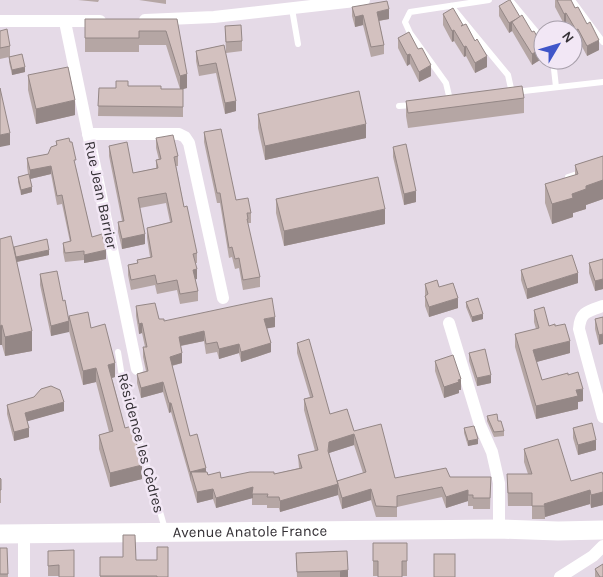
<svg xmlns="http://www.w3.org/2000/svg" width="603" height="577" viewBox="0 0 603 577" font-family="Karla,sans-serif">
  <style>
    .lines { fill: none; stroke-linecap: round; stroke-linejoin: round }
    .service { stroke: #fff; stroke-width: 6 }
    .minor { stroke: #fff; stroke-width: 12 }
    .secondary { stroke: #fff; stroke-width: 19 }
    .wall { fill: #b5a6a4; fill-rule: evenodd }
    .shaded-wall { fill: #948786 }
    .building { fill: #d3c1bf; stroke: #948786 }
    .labels { text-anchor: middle; stroke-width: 5; stroke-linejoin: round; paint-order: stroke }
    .street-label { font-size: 15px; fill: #353136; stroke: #f2e7f5 }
  </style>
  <rect width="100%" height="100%" fill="#e5dae7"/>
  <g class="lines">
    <g class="service">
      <polyline points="510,0 543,40"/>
      <polyline points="572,0 603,42"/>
      <polyline points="451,6 508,75 512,93"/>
      <polyline points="292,9 298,44"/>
      <polyline points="553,60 556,87"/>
      <polyline points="515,92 603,82"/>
      <polyline points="450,100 446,83 410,33 405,22 410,12 489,0"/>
      <polyline points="399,106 413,105"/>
      <polyline points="568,177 583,172"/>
      <polyline points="118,352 123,383 165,529"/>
    </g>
    <g class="minor">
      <polyline points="145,20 214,17 364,0"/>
      <polyline points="0,21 100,21"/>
      <polyline points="65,22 137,369"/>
      <polyline points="88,134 179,134 185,137 189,143 223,298"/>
      <path d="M603,306C588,311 580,312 579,329L603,417"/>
      <polyline points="449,323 480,425 492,452 499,483 499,529"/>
      <polyline points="24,577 24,533"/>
      <polyline points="560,577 593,556 603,546"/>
    </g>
    <path class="secondary" id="s1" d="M0,534L499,529L558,531L603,530"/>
  </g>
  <g class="wall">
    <polygon points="78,0 99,0 98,2"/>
    <polygon points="139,0 166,0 166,4"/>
    <polygon points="555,0 571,0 599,50 587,56 578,39 576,40 573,35 573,30 570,30 566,23 564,24 555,7"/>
    <polygon points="499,6 520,17 543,47 543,58 532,65 512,31 509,33 499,16"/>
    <polygon points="352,7 389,19 379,21 384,45 384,54 371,57 363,25 355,27 352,16"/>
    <polygon points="443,14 487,67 475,73 466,56 464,57 454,41 452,42 443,25"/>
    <polygon points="85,19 177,19 187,88 180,89 183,89 183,117 98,116 99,88 116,88 128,86 161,89 180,89 166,45 139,45 139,52 85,52"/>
    <polygon points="225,26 242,41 242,51 226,53"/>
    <polygon points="0,31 10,46 10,57 25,72 12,75 9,62 9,57 0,59"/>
    <polygon points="398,38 431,76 419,82 410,64 407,66 398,48"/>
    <polygon points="224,45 236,111 225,114 216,73 199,76 196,61 196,51"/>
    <polygon points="28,75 75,115 36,124 28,90"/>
    <polygon points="524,98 524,113 408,128 406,116 406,101"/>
    <polygon points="258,114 366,138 265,160 258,128"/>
    <polygon points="204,132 236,200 251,213 251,223 248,223 248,227 260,277 260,287 243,290 239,268 235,269 232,257 229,258 220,203 217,203 204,142"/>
    <polygon points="156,138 178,156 178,166 176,166 184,207 197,253 197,263 195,263 197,279 195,279 198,291 198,301 180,304 177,290 157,294 155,285 131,290 128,275 128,265 137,263 137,260 150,257 147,238 147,228 170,222 166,203 140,208 145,244 122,249 118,232 118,222 122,221 109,156 109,146 133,173 156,168 156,160 159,160 156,148"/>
    <polygon points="56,141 76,168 92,237 106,259 84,263 84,260 65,262 63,252 63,243 70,242 62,204 57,205 51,174 30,179 32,192 21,195 18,182 18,177 28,174 27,167 27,158 48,154 56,145"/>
    <polygon points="393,147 416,202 404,205 393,157"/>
    <polygon points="603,156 603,199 586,205 586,209 573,213 573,217 552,224 545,203 545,184 575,175 575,165"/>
    <polygon points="276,199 385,224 284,246 276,213"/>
    <polygon points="0,239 14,250 49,255 17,262 32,351 5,356 2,345"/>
    <polygon points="603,259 603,289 595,291 589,273 589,263"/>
    <polygon points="521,270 578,283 527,299 521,280"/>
    <polygon points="40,274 63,301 69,320 69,316 91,328 115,377 112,378 125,428 142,479 110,487 99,449 99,435 109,432 96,382 83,385 69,331 51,336 40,285"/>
    <polygon points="425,284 458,308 429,317 425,306"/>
    <polygon points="466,302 483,319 472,322 466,307"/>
    <path d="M136,306L159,319L164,321L275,327L267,328L271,352L241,362L239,353L219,359L217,352L206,354L204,341L181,346L182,363L172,366L190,436L206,472L208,475L221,478L274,474L299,468L298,455L315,451L304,410V399L310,397L297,353V343L330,414L354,431L395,478L491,477L490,509H473V506H468V501L446,508L442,497L397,507V517H376L371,500L342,509L338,495L280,512L279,508H267V505H252V498L216,508L213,499L197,503L171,412L169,413L163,392L141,398L137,383V374L146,371L143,357V347H145L142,333L139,334L136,316ZM354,445L363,473L337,481L329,453Z"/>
    <polygon points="534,310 549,326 570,353 536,362 542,380 583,401 578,402 578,409 536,419 515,347 515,334 536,329 534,322"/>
    <polygon points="603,317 599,345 595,329 595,319"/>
    <polygon points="469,353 491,383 477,386 469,361"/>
    <polygon points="435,361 461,390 459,390 459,393 444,398 435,371"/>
    <polygon points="7,405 64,411 27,421 29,437 14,441 7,414"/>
    <polygon points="487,416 498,421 504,431 504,436 494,437 487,421"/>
    <polygon points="464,428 478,444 468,446 464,433"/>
    <polygon points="573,428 596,450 578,455 573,438"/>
    <polygon points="524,449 571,481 603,475 603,505 591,508 590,504 545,517 545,519 532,519 532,506 508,506 507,474 528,474 524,462"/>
    <polygon points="0,478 1,492 1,503 0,503"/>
    <rect x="373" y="543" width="34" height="33"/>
    <polygon points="0,548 7,548 8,577 0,577"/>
    <polygon points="48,551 74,577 59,576 48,576"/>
    <polygon points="296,553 348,570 348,577 297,577"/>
    <polygon points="100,557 136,560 168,577 100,577"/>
    <polygon points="595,569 603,577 595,577"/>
  </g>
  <g class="shaded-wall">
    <polygon points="389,9 389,19 377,21 377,12"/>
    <polygon points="566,13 566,23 564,24 564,14"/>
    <polygon points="363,15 363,25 355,27 355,17"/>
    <polygon points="520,17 512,22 512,31 509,33 509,23"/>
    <polygon points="578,29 578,39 576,40 576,30"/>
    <polygon points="454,30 454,41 452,42 452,31"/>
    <polygon points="599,40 599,50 587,56 587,46"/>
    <polygon points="466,46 466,56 464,57 464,47"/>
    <polygon points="543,48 543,58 532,65 532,54"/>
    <polygon points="410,54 410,64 407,66 407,55"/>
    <polygon points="487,56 487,67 475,73 475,63"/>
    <polygon points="431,65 431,76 419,82 419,72"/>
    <polygon points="25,67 25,72 12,75 12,70"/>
    <polygon points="187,74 187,88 180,90 180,76"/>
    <polygon points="75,100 75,115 36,124 36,109"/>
    <polygon points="236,101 236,111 225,114 225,103"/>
    <polygon points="366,124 366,138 265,160 265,146"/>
    <polygon points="10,133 10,145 0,147 0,135"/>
    <polygon points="51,166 51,174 30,179 30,170"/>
    <polygon points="603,180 603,199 586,205 586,209 573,213 573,217 552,224 552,204 586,186"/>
    <polygon points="32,187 32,192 21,195 21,190"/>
    <polygon points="416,191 416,202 404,205 404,194"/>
    <polygon points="385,209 385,224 284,246 284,231"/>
    <polygon points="145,234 145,244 122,249 122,239"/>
    <polygon points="49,250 49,255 16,262 16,257"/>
    <polygon points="106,250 106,259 84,263 84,255"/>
    <polygon points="197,269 197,279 193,280 193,270"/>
    <polygon points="578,273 578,283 527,299 527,289"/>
    <polygon points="603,279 603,289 595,291 595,281"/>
    <polygon points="458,298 458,308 429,317 429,307"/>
    <polygon points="483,314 483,319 472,322 472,317"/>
    <polygon points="275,317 275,327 264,329 264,319"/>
    <polygon points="69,321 69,332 51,336 51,326"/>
    <polygon points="142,323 142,333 139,334 139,324"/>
    <polygon points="2,325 2,345 0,345 0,326"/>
    <polygon points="32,331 32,351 5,356 5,337"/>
    <polygon points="204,331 204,341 179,346 179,337"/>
    <polygon points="603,334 603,344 599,345 599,335"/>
    <polygon points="570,341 570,353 533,363 533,350"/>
    <polygon points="271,343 271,352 241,362 241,352"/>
    <polygon points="239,344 239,353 219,359 219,349"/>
    <polygon points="182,353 182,363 170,366 170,357"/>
    <polygon points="115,363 115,377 108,379 108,365"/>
    <polygon points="96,368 96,382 83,385 83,371"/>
    <polygon points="491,375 491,383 477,386 477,378"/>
    <polygon points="461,379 461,390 459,390 459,393 444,398 444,387"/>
    <polygon points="163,382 163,392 141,398 141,388"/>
    <polygon points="583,389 583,401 578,402 578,409 536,419 536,406 576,390"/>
    <polygon points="64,402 64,411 25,422 25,413"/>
    <polygon points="169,403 171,403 171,412 169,413"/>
    <polygon points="29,428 29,437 14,441 14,432"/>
    <polygon points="354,434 354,445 329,453 328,462 329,442"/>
    <polygon points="478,439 478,444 468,446 468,441"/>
    <polygon points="596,440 596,450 578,455 578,445"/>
    <polygon points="142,465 142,479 110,487 110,473"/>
    <polygon points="206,468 206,477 191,472 190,482 190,472"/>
    <polygon points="338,484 338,495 280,512 280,501"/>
    <polygon points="253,487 253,498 216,508 216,498"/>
    <polygon points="213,489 213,499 197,503 197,492"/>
    <polygon points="371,489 371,500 342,509 342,498"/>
    <polygon points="468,490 468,501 446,508 446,497"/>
    <polygon points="590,490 590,504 545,517 544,504"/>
    <polygon points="603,492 603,505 591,508 591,495"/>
    <polygon points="348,570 348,577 340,577 340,571"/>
  </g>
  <g class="building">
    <polygon points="509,0 510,0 520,17 509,23 499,6"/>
    <polygon points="557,0 571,0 575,8 578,7 587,24 590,22 599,40 587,46 578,29 576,30 566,13 564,14"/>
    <polygon points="387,1 389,9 377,12 384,45 371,47 363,15 355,17 352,7"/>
    <polygon points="453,8 463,25 461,26 466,24 475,41 477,39 487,56 475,63 466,46 464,47 454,30 452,31 443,14"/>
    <polygon points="522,15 532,32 534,31 543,47 543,48 532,54 512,22"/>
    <polygon points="85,19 177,19 187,74 180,76 166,31 139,31 139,38 85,38"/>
    <polygon points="241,25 242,41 226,42 225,26"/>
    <polygon points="7,29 10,46 0,48 0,31"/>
    <polygon points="409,32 418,49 422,48 431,65 419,72 410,54 407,55 398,38"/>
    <polygon points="224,45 236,101 225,103 216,63 199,66 196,51"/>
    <polygon points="22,54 25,67 12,70 9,57"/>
    <polygon points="68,67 75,100 36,109 28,75"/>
    <polygon points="116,81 128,81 128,86 161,86 161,89 183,89 183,107 98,106 99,88 116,88"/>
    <polygon points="522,86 524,98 408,113 406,101"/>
    <polygon points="0,88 10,133 0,135"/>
    <polygon points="359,91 366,124 265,146 258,114"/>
    <polygon points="221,129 236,200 248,198 251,213 247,213 248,219 247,219 260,277 243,280 239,258 235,259 232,247 229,248 220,193 217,193 204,132"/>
    <polygon points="173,135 178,156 174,157 184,207 187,206 197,253 193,254 197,269 193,270 198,291 180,294 177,280 157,284 155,275 131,280 128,265 138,263 137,260 152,257 147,228 172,222 166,193 138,198 145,234 122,239 118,222 124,221 109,146 127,142 133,173 158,168 156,160 161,159 156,138"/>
    <polygon points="69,138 70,142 72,142 76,160 74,160 92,237 102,234 106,250 84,255 84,251 65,253 63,243 71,241 62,195 57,196 51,166 30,170 27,158 48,154 51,147 57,145 56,141"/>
    <polygon points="406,144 416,191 404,194 393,147"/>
    <polygon points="603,156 603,180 586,186 586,189 572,194 573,198 552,204 545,184 578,174 575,165"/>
    <polygon points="29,174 32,187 21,190 18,177"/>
    <polygon points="378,177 385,209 284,231 276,199"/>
    <polygon points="11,236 32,331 5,337 2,325 0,326 0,239"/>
    <polygon points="47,239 49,250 16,257 14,247"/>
    <polygon points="572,255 578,273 527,289 521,270"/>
    <polygon points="603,259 603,279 595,281 589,263"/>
    <polygon points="57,271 63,301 65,300 69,321 51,326 40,274"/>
    <polygon points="437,280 439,287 453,283 458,298 429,307 425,296 428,294 425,284"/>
    <polygon points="272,298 275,317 264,319 271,343 241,352 239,344 219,349 217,342 206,344 204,331 179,337 182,353 170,357 190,436 197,434 206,468 190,472 171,403 169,403 163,382 141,388 137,374 148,371 143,347 147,347 142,323 139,324 136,306 155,303 159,319 164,319 164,321"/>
    <polygon points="478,298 483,314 472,317 466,302"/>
    <polygon points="544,307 549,326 555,324 555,326 565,324 570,341 533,350 542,380 568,373 568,375 578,372 583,389 576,390 578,396 536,406 515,334 539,328 534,310"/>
    <polygon points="88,312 91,328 105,324 115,363 108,365 125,428 132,426 142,465 110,473 99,435 113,431 96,368 83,371 69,316"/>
    <polygon points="603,317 603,334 599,335 595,319"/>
    <polygon points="309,339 330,414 347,409 354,431 381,424 395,478 446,468 450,477 491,477 490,498 473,498 473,495 468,495 468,490 446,497 442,487 397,496 397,507 376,506 371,489 342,498 337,481 366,472 354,434 329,442 328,451 338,484 280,501 279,497 267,497 268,494 252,494 253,487 216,498 213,489 197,492 191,472 207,472 208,475 220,472 221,478 250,472 274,472 274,474 302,468 298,455 318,450 304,399 313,397 297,343"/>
    <polygon points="485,349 491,375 477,378 469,353"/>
    <polygon points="453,355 461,379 458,380 459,382 444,387 435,361"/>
    <polygon points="51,386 60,390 64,402 25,413 29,428 14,432 7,405 34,397 41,389"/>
    <polygon points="497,414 498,421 501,421 504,431 494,432 487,416"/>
    <polygon points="592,423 596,440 578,445 573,428"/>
    <polygon points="474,426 478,439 468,441 464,428"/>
    <polygon points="558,439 571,481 602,472 603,475 603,492 591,495 590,490 544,504 545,506 532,506 532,493 508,493 507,474 532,474 524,449"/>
    <polygon points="0,478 1,479 1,490 0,490"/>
    <polygon points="123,535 135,535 136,560 157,560 157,547 168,547 168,577 157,577 157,576 100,576 100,557 123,557"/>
    <polygon points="373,543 407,543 407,561 402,561 402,577 378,577 378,561 373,561"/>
    <polygon points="0,548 7,548 8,574 0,574"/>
    <polygon points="74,550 74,577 59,577 59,565 48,566 48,551"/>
    <polygon points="347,551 348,570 340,571 297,572 296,553"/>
    <rect x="434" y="554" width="21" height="23"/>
    <polygon points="603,564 603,577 600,577 595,569"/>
  </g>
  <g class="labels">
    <g class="street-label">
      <text transform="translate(101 195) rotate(78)" y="5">Rue Jean Barrier</text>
      <text transform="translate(141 443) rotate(75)" y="5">Résidence les Cèdres</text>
      <text dy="5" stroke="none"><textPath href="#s1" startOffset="250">Avenue Anatole France</textPath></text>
    </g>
  </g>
  <g transform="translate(558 45) rotate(52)"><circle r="24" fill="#f2e7f5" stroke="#a69ea9"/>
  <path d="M0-4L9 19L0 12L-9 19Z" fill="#4056c9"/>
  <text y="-8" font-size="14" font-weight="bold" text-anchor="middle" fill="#353136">N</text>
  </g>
</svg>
